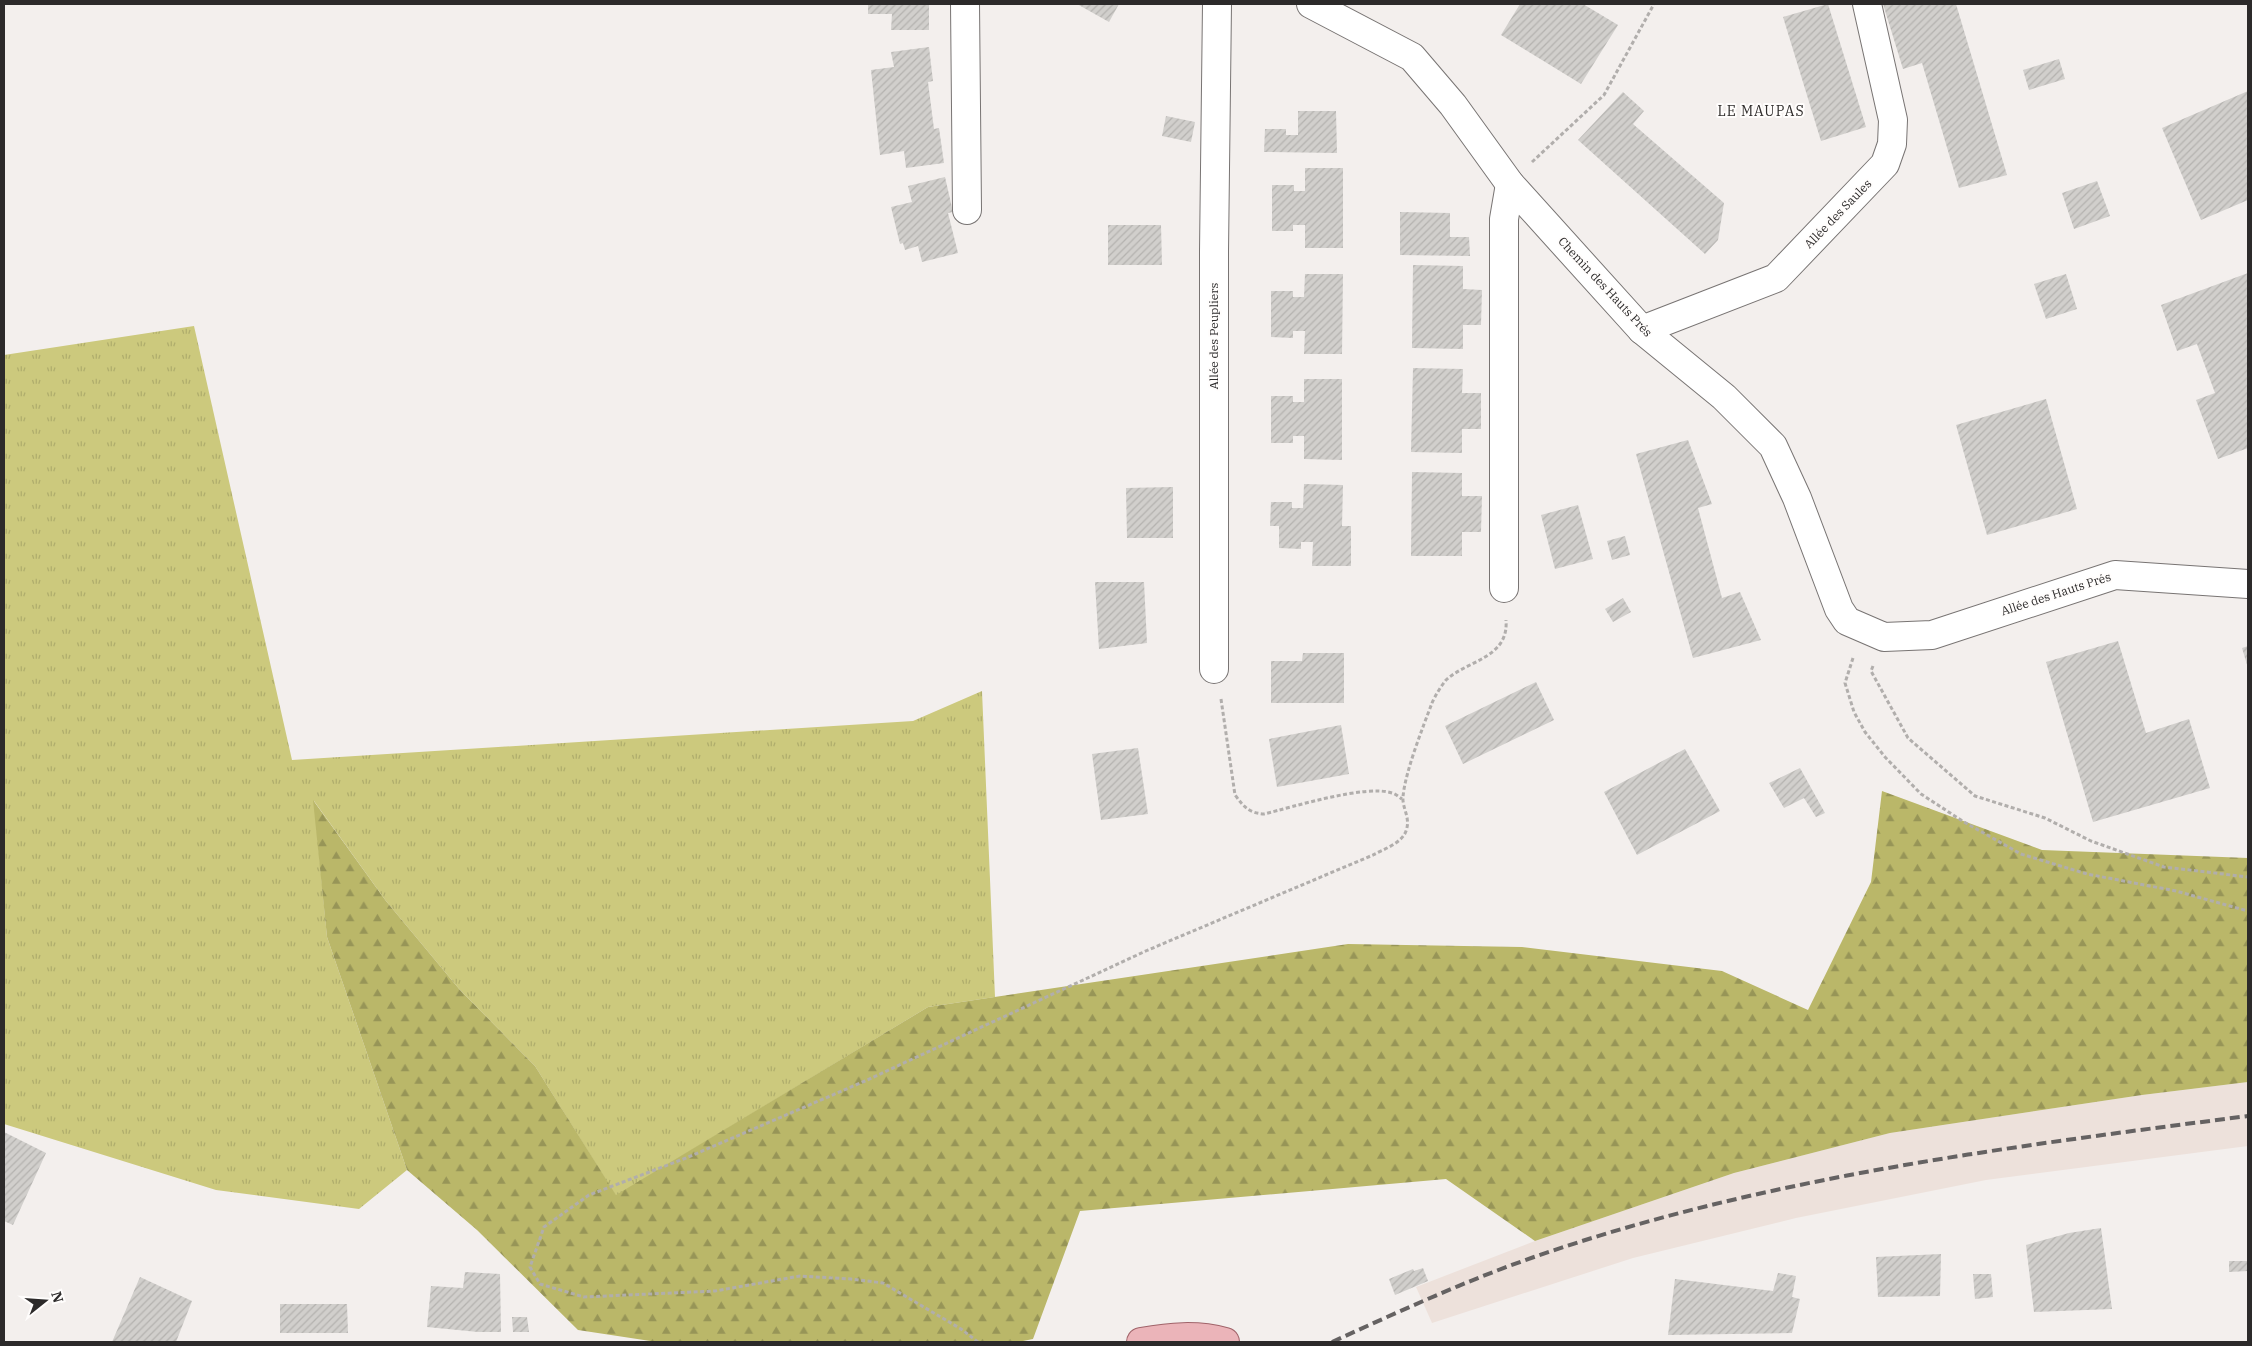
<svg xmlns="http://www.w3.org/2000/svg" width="2252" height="1346" viewBox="0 0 2252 1346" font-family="'IBM Plex Serif',serif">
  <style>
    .built { fill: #ede1db }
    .grass { fill: url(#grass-tufts) }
    .forest { fill: url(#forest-firs) }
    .building { fill: url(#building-hatch) }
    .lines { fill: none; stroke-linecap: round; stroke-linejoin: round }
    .minor-casing { stroke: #787473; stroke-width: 30 }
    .major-casing { stroke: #a06369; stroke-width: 30 }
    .path { stroke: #b1aeac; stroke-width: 3; stroke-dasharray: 4 2.5; stroke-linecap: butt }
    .minor { stroke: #fff; stroke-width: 28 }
    .major { stroke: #ebb4b9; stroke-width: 28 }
    .rail { stroke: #656262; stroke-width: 4; stroke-dasharray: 10 5; stroke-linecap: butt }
    .labels { text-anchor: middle; stroke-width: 4; stroke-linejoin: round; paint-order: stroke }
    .street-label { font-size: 12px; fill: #2c2a2a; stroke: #fffdfc }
    .neighbourhood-label { font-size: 14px; letter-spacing: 1px; fill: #2f2c2b; stroke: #fffdfc }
  </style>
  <defs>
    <pattern id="grass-tufts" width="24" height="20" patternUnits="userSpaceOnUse" patternTransform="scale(1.25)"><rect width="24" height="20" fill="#ccc97d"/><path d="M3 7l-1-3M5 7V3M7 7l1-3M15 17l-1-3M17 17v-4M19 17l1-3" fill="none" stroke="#afad6c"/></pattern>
    <pattern id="forest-firs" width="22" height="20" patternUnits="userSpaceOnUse" patternTransform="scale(1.25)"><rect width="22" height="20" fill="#bab769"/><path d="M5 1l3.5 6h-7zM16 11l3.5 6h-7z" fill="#979557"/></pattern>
    <pattern id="building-hatch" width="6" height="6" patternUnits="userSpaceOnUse" patternTransform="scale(1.25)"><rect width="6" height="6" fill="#d1cfcc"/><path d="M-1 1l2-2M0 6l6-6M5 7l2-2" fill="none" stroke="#b4b2af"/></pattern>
  </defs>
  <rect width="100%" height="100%" fill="#f3efed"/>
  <polygon class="built" points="2248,1082 2248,1146 1986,1180 1796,1218 1633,1258 1432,1323 1416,1287 1535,1241 1734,1173 1890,1133 2142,1095"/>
  <polygon class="grass" points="194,326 292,760 913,721 982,691 995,997 928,1007 616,1196 535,1066 460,990 386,901 314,801 327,937 407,1170 359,1209 216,1190 4,1124 4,355"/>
  <polygon class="forest" points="1882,791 2042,850 2248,858 2248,1082 2142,1095 1890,1133 1734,1173 1535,1241 1446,1179 1080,1211 1033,1339 1018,1342 657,1342 578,1330 477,1230 407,1170 327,937 313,800 386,901 460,990 535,1066 616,1195 928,1007 1348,944 1522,947 1722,971 1808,1010 1871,882"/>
  <g class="building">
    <polygon points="868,4 929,4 929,30 891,30 892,14 868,14"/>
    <polygon points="1077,4 1119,4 1109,22"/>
    <polygon points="1520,4 1583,4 1618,25 1581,84 1501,35"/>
    <polygon points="1828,4 1866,127 1821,141 1783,17"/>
    <polygon points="1883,4 1956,4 2007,175 1959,188 1922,63 1903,69"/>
    <polygon points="929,47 933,81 928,82 934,129 939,128 944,163 906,168 904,151 880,155 871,70 894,67 891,52"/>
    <polygon points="2059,59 2065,79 2029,90 2023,70"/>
    <polygon points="2248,91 2248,200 2201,220 2162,128"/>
    <polygon points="1623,92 1644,111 1633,124 1724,203 1718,240 1705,254 1578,140"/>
    <polygon points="1298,111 1336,111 1337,153 1264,152 1265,129 1286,129 1286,135 1298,135"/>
    <polygon points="1166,116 1195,122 1191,142 1162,136"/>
    <polygon points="1305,168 1343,168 1343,248 1305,248 1305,225 1293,225 1293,231 1272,231 1272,185 1294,185 1294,191 1305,191"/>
    <polygon points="945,177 953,212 948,213 958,253 922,262 918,246 905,250 903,243 900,244 891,207 912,202 908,186"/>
    <polygon points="2097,181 2110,216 2074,229 2062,193"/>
    <polygon points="1400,212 1450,213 1450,237 1469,237 1470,256 1400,255"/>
    <polygon points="1108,225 1161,225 1162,265 1108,265"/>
    <polygon points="1413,265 1463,266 1463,289 1482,290 1481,325 1463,325 1463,349 1412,348"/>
    <polygon points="2248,273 2248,448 2218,459 2196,400 2215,393 2197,344 2177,351 2161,305"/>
    <polygon points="1305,274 1343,274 1342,354 1304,354 1305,331 1293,331 1293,338 1271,337 1271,291 1293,291 1293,297 1304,297"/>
    <polygon points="2066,274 2077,309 2046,319 2034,284"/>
    <polygon points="1413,368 1463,369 1462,393 1481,393 1481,429 1462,429 1462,453 1411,452"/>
    <polygon points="1304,379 1342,379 1342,460 1304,459 1304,436 1293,436 1293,443 1271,443 1271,396 1293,396 1293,402 1304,402"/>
    <polygon points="2046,399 2077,509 1987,535 1956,425"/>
    <polygon points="1688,440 1712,504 1698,508 1722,598 1740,592 1761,640 1693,658 1636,454"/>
    <polygon points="1412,472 1462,473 1462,496 1482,496 1481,532 1462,532 1462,556 1411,556"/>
    <polygon points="1304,484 1343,485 1342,526 1351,526 1351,566 1312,566 1313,542 1301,542 1301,549 1279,548 1279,526 1270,526 1271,502 1292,502 1292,508 1303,508"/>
    <polygon points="1173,487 1173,538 1127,538 1126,488"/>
    <polygon points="1578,505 1593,559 1555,569 1541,515"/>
    <polygon points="1625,536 1630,555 1612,560 1607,541"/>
    <polygon points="1095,582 1144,582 1147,643 1099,649"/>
    <polygon points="1623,598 1631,612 1613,622 1605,609"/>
    <polygon points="2118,641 2146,733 2189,719 2210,788 2093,822 2046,662"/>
    <polygon points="2248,646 2248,668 2242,648"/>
    <polygon points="1303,653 1344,653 1344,703 1271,703 1271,661 1302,661"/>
    <polygon points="1536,682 1554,720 1463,764 1445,726"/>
    <polygon points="1341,725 1349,774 1277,787 1269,739"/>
    <polygon points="1138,748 1148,814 1101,820 1092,754"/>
    <polygon points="1685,749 1720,811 1637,855 1604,792"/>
    <polygon points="1800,768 1825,813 1816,817 1804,798 1784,808 1769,783"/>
    <polygon points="4,1132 46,1153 13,1225 4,1221"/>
    <polygon points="2101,1228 2112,1309 2034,1312 2026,1245 2069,1233"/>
    <polygon points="1941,1254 1940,1296 1878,1297 1876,1257"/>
    <polygon points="2229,1261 2248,1261 2248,1271 2229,1272"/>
    <polygon points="1423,1268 1428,1281 1395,1295 1389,1279 1413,1269 1414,1271"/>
    <polygon points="465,1272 500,1274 501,1332 478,1332 427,1327 431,1286 463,1288"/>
    <polygon points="1778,1273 1796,1276 1792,1297 1800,1299 1792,1333 1668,1335 1675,1279 1773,1291"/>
    <polygon points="1973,1274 1991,1274 1993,1297 1975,1299"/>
    <polygon points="140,1277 192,1301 176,1342 112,1342"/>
    <polygon points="280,1304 347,1304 348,1333 280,1333"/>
    <polygon points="512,1317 527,1317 529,1332 513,1332"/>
  </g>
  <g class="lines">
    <g class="minor-casing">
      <g id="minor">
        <polyline points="965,4 967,210"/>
        <polyline points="1311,4 1412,57 1453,105 1510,184 1642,330 1724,397 1773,446 1797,498 1839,609 1847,621 1884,637 1932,635 2115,575 2248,584"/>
        <polyline points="1642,330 1776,278 1885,164 1892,144 1893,120 1867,4"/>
        <polyline points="1504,588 1504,219 1510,184"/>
        <polyline points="1214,669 1214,251 1217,4"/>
      </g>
    </g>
    <g class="major-casing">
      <path id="major" d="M1141,1342C1170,1337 1196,1334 1225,1342"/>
    </g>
    <g class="path">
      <polyline points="1532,162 1604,95 1654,4"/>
      <polyline points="1853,658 1845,683 1854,712 1865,732 1885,757 1921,794 1964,822 2021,854 2087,874 2176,891 2248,911"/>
      <polyline points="1873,666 1871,671 1908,738 1975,796 2045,818 2091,841 2164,867 2248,877"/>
      <path d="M1221,699L1235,795C1244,807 1249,813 1264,814C1293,807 1366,784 1392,793C1396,794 1399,797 1402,799"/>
      <path d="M978,1342L961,1329L883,1283L851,1279L800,1276L715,1291L584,1297L540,1284L530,1267L544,1227L589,1195L686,1158L865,1081L1148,950L1373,855C1384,849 1402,843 1406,831C1411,818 1402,808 1403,797C1405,772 1423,727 1432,703C1435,696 1441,686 1446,680C1468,660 1509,658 1506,620"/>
    </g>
    <use href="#minor" class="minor"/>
    <use href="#major" class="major"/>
    <path class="rail" d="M1332,1342C1398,1312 1465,1281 1534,1257C1764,1177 2008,1147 2248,1116"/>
  </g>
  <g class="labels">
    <g class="street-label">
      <text transform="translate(1838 214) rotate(-46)" y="4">Allée des Saules</text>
      <text transform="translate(1605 287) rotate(47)" y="4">Chemin des Hauts Prés</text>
      <text transform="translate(1214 336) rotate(-90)" y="4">Allée des Peupliers</text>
      <text transform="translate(2056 594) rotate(-18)" y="4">Allée des Hauts Prés</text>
    </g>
    <g class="neighbourhood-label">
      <text x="1761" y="116">LE MAUPAS</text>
    </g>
  </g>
  <rect width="2252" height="1346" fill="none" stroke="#2c2a2a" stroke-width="10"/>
  <g transform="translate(45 1301) rotate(73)" stroke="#fffdfc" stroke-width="4" paint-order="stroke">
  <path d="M0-4L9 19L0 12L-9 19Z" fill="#2c2a2a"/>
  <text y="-8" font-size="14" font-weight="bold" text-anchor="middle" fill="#2c2a2a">N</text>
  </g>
</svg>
